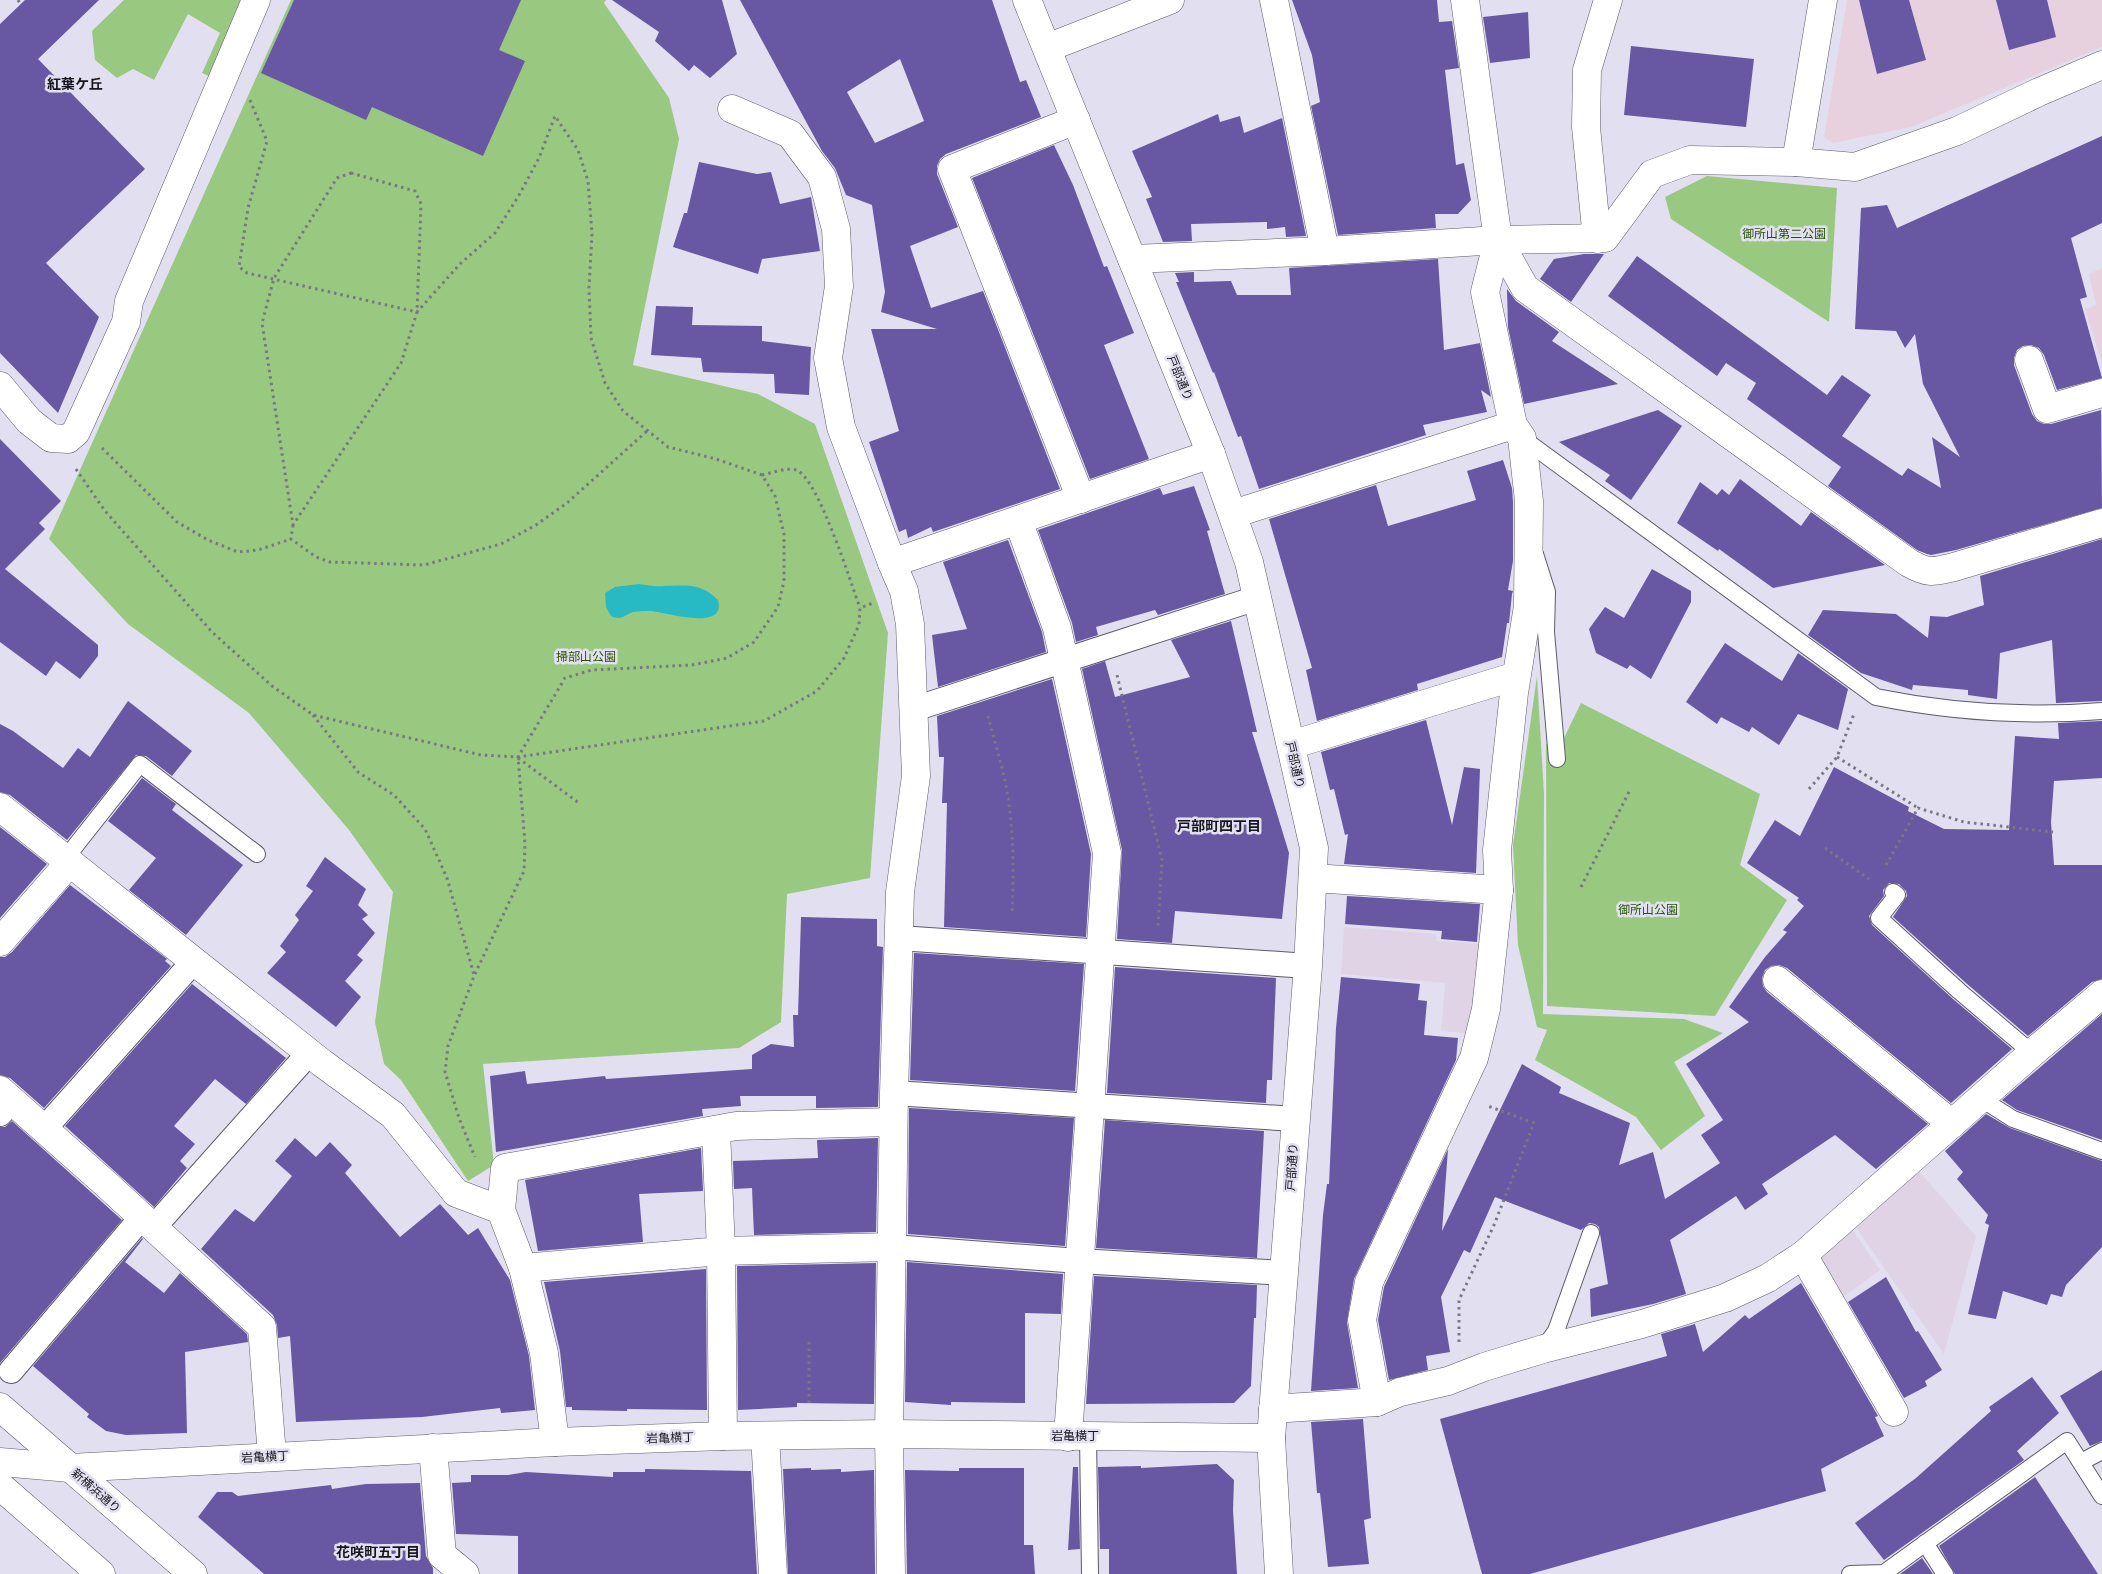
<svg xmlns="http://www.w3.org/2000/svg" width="2102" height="1574" viewBox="0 0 2102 1574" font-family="'Roboto Condensed','Noto Sans JP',sans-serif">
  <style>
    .industrial { fill: #e0d3e6 }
    .education { fill: #e7d1de }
    .green { fill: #99c880 }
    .water { fill: #27bac5 }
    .building { fill: #6857a2; fill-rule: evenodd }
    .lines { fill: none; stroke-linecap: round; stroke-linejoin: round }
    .service-casing { stroke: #5d5b69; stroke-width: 18 }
    .pedestrian-casing { stroke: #5d5b69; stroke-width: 26 }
    .minor-casing { stroke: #5d5b69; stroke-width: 29 }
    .tertiary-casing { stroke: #5d5b69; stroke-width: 29 }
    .path { stroke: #797882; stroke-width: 3; stroke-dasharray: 2.5 4; stroke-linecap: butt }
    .service { stroke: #fff; stroke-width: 16 }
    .pedestrian { stroke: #fff; stroke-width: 24 }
    .minor { stroke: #fff; stroke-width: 28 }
    .tertiary { stroke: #fff; stroke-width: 28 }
    .labels { text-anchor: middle; stroke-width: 5; stroke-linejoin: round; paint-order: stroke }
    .park-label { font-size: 12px; fill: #275300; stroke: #e2e0f0 }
    .street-label { font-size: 12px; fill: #15151a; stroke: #e2e0f0 }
    .neighbourhood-label { font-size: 14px; font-weight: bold; fill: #15151a; stroke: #e2e0f0 }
  </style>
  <rect width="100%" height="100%" fill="#e2e0f0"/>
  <g class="industrial">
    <polygon points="1344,927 1436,934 1437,941 1482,944 1474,1034 1441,1031 1445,983 1341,974"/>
    <polygon points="1917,1169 1976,1236 1944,1354 1855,1226"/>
    <polygon points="1852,1229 1880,1270 1842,1298 1819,1257"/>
  </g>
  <g class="education">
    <polygon points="1847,0 2102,0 2102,47 1911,127 1833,143 1824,137"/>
    <polygon points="2102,268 2102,364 2085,309 2096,305 2089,274"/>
  </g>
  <g class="green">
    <polygon points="124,0 242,0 209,76 202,73 220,33 188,14 154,80 133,69 117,78 95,60 92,31"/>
    <polygon points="291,0 606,0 604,3 669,98 679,139 633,365 758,394 815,424 888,633 870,878 787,894 781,1022 739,1048 483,1064 494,1165 468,1181 401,1080 384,1064 375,1022 393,892 349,830 249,713 128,624 49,539"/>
    <polygon points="1707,176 1837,188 1829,322 1671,219 1665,197"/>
    <polygon points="1537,676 1544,794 1543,1014 1684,1019 1723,1033 1674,1062 1705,1116 1661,1150 1636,1117 1535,1060 1547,1030 1537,1027 1518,945 1513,845"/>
    <polygon points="1581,703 1760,794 1740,865 1787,900 1715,1016 1547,1006 1546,744 1563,740"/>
  </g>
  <path class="water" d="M639,584C647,585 655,587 663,586C687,586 699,582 718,600C727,633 663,611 649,611C644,611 638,611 633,612C625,615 621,621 611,616L606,607L605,593L615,587Z"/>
  <g class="building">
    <polygon points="25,0 99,0 38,59 145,169 46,263 99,317 58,413 0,353 0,24"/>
    <polygon points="294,0 521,0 499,50 525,61 483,156 372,107 366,120 261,73"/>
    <polygon points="612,0 722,0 737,54 710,78 694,65 689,71 655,41 659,32"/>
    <path d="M740,0H992L1020,82L1026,80L1041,117L946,154L940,159L937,166V174L958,227L910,246L931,308L983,291L1060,489L933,532L931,527L908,538L906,529L899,532L869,442L899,431L871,329H937L881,312L885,292L872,205L846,195L835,168L822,151ZM900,59L924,121L875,143L847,92Z"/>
    <polygon points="1292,0 1437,0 1439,22 1452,21 1459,68 1445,70 1456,165 1464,163 1471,200 1458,214 1435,214 1436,228 1338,235 1311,106 1320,102 1312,55"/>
    <polygon points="1859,0 1909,0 1926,60 1877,74"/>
    <polygon points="1996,0 2047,0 2056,37 2009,50"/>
    <polygon points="1528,12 1530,58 1490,63 1483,17"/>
    <polygon points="1631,46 1754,59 1746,127 1624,115"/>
    <polygon points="1218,114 1220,122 1240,116 1244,133 1282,118 1306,236 1286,237 1285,227 1267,229 1267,222 1191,224 1192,241 1163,242 1146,199 1152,197 1132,151"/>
    <polygon points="2102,136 2102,223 2071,238 2087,297 2080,299 2102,378 2057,390 2044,355 2039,348 2031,345 2023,346 2017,350 2014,358 2014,365 2032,414 2037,421 2044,424 2051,424 2101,410 2102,508 1956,550 1931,555 1927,554 1917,550 1828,486 1841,467 1747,399 1756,383 1726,363 1717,376 1608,296 1637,256 1827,395 1842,375 1871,395 1842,436 1902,476 1908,468 1941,488 1932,437 1960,457 1923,384 1915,334 1905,348 1896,331 1855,329 1861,208 1887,205 1897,228"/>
    <polygon points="1054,145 1073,185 1104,267 1107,266 1134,333 1104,345 1149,459 1090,479 972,178"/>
    <polygon points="699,162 757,174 771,172 780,204 811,197 820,251 762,259 758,274 673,247 684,213 687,213"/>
    <polygon points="1584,254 1604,254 1571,302 1540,279 1554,259"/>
    <polygon points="1438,259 1444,350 1480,343 1491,397 1481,390 1487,412 1423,425 1426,435 1259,489 1241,436 1238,437 1214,372 1213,373 1176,282 1179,282 1175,273 1194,272 1194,282 1231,281 1237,295 1291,295 1289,268"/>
    <polygon points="1507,289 1516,301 1559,332 1552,341 1618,384 1524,404 1508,327"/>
    <polygon points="656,306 693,307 692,325 762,326 762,341 811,347 809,395 775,393 774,374 703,372 701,358 651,355"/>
    <polygon points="1658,410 1682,426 1631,500 1605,481 1610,475 1559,442"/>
    <polygon points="0,439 61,501 39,523 45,529 5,569 98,645 98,656 80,679 56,661 46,676 0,642"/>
    <polygon points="1503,460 1512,488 1513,502 1513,561 1508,590 1513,591 1512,594 1509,623 1507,623 1502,657 1417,684 1418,690 1317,721 1306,670 1312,668 1269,519 1376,485 1388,526 1476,500 1467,471"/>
    <polygon points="1740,479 1801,526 1811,512 1885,565 1773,588 1719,549 1718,551 1677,523 1700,482 1717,495 1722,489 1729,495"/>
    <polygon points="1194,486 1210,530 1207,531 1225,594 1158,615 1155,610 1096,627 1098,635 1076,642 1072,623 1038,530 1160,488 1163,495"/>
    <polygon points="2102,539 2102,701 2056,703 2052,640 2000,653 1997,699 1968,695 1968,690 1913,685 1912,690 1861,673 1808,635 1823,610 1896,614 1928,638 1930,616 1947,617 1984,605 1980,576"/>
    <polygon points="1008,540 1042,632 1046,652 938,687 932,635 967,629 943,562"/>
    <polygon points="1652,569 1691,591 1691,602 1651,679 1630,665 1627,669 1596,653 1589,629 1605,607 1624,618"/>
    <polygon points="1231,621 1257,732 1252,732 1289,853 1282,919 1175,911 1172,943 1117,939 1122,850 1082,669 1105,661 1115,697 1190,677 1171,640"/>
    <polygon points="1725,643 1782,681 1798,653 1848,689 1838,730 1798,714 1779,745 1752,727 1749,732 1721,717 1717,724 1686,702"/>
    <polygon points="1052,679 1091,854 1086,937 944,927 947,803 942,803 944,757 939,757 937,716"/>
    <polygon points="128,701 192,751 172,776 146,756 136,755 67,840 10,795 0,792 0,724 13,731 63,768 78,748 90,757"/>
    <polygon points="1426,720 1452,825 1464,767 1480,769 1476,873 1344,864 1348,834 1345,835 1334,789 1330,790 1321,752"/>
    <polygon points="2102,721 2102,778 2054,781 2051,822 2054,865 2102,865 2102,979 2092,982 2028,1036 1966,983 1893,917 1907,896 1906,891 1899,884 1889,883 1883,890 1884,896 1869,916 1872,925 1953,999 2012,1049 1951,1103 1787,968 1779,965 1771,966 1765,970 1762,978 1763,986 1767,992 1928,1124 1876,1169 1835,1135 1762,1184 1768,1194 1745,1210 1736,1196 1670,1240 1686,1294 1653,1304 1591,1317 1590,1289 1608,1284 1599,1227 1595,1224 1589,1223 1581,1230 1495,1197 1470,1253 1464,1250 1441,1297 1450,1352 1426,1356 1428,1370 1389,1380 1378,1320 1384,1287 1448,1149 1442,1231 1522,1064 1561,1087 1559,1093 1630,1123 1619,1165 1653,1152 1665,1199 1720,1163 1701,1135 1723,1120 1686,1064 1749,1022 1729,1007 1765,957 1787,932 1783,930 1804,906 1797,900 1799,898 1747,863 1775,820 1800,836 1834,767 1909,807 1908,811 1944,829 2009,830 2015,736 2059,739 2058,723"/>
    <polygon points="142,778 176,804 172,810 243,865 186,935 129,890 156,858 108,821"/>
    <polygon points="0,827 47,864 0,918"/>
    <polygon points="325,857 366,889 358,905 368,915 362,919 375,933 357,955 363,960 345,981 361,997 336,1027 267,973 286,952 280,946 299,920 295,915 313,891 306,886"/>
    <polygon points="70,885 167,959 165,961 171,966 44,1108 10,1078 0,1075 0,957 5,957 12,952"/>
    <polygon points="1347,896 1480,904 1477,942 1441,939 1442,931 1345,924"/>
    <polygon points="801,917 877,919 877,946 883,947 878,1107 816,1108 816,1096 740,1096 741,1106 702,1109 703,1116 496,1152 490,1076 525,1071 527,1084 605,1076 606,1079 752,1069 752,1055 771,1044 794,1047 793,1015 798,1015"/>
    <polygon points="914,953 1084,964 1075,1091 910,1080"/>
    <polygon points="1115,967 1276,978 1272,1080 1267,1080 1266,1103 1107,1093"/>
    <polygon points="1341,977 1420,984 1418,1000 1427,1001 1424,1035 1458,1038 1456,1060 1354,1279 1347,1322 1358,1388 1311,1391 1323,1215 1327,1184 1329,1184 1336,1028"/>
    <polygon points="192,984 286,1058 246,1104 215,1079 174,1126 195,1144 180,1161 187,1168 154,1207 65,1126"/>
    <polygon points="2102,1014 2102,1140 2017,1110 2002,1100"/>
    <polygon points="909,1108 1074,1118 1065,1246 908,1234"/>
    <polygon points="1986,1114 2010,1128 2102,1161 2102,1247 2066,1285 2062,1297 2051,1294 2047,1305 2003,1291 1996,1319 1968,1314 1989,1225 1985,1223 1988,1215 1957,1179 1963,1172 1945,1151"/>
    <polygon points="1105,1120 1264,1131 1257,1258 1096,1248"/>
    <polygon points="12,1121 122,1220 0,1363 0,1127 5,1127"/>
    <polygon points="295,1138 316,1157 330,1142 352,1165 345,1173 400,1237 440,1204 468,1235 478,1228 510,1280 529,1356 535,1410 501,1413 500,1408 422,1417 296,1422 290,1336 278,1338 277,1325 273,1315 201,1249 235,1209 254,1222 292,1176 275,1161"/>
    <polygon points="878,1138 876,1232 754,1235 752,1188 734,1189 733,1161 818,1158 817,1140"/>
    <polygon points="701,1148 703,1191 639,1194 643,1242 538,1251 525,1180"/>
    <polygon points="142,1238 143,1239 125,1262 164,1293 180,1273 247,1334 248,1342 185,1352 187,1433 126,1435 106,1431 87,1417 89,1414 33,1366"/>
    <polygon points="907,1262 1063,1274 1061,1314 1025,1313 1025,1403 951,1402 951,1405 905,1402"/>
    <polygon points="876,1263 874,1404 797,1403 797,1407 738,1410 737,1266"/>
    <polygon points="706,1269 707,1410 627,1409 627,1411 572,1410 572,1407 566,1407 560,1351 544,1282"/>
    <polygon points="1094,1276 1257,1285 1256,1318 1254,1318 1251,1386 1234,1403 1086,1404"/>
    <polygon points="1886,1277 1916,1332 1918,1331 1942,1370 1925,1381 1927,1386 1904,1398 1848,1302"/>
    <polygon points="1801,1283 1878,1416 1875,1417 1884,1436 1821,1469 1826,1491 1530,1574 1482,1574 1440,1419 1667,1356 1661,1334 1695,1324 1703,1352 1745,1315 1749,1319"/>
    <polygon points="2102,1370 2102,1441 2090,1446 2060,1396"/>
    <polygon points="2032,1377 2059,1413 2017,1451 2024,1460 1884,1560 1855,1523 1916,1478 1991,1411 1989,1407"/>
    <polygon points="1363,1419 1371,1518 1364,1520 1369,1564 1328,1567 1320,1493 1317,1493 1311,1422"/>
    <polygon points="1217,1464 1234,1480 1233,1510 1237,1574 1109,1574 1109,1549 1100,1549 1098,1467 1141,1466 1141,1468"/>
    <polygon points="1073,1467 1078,1467 1080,1549 1068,1550"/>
    <polygon points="811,1468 811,1470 841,1469 841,1472 874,1470 875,1574 788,1574 783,1469"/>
    <polygon points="959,1468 1024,1468 1024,1545 1033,1545 1035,1574 907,1574 905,1470 959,1471"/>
    <polygon points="645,1469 751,1471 757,1574 518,1574 518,1536 456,1534 452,1483 471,1482 471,1475 508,1475 526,1472 613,1477 613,1472 645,1472"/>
    <polygon points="2035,1477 2098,1574 1955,1574 1939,1546"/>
    <polygon points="420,1483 426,1556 433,1568 433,1574 264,1574 198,1517 217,1492 232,1492 238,1496 331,1485 332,1489 366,1484"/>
    <polygon points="1922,1558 1933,1574 1900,1574"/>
  </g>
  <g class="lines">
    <g class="service-casing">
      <g id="service">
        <path d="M1522,438L1876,697C1950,712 2027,717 2102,711"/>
        <polyline points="1535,554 1547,592 1546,632 1557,759"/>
        <polyline points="65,859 140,764 257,854"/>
        <polyline points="1893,892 1897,895 1879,918 1959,991 2032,1053"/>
        <polyline points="1980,1098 2013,1119 2102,1151"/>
        <polyline points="1543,1349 1556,1331 1591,1233"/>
        <polyline points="1088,1436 1090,1574"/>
        <polyline points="2081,1462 2102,1451"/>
        <polyline points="1925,1543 1945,1574"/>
        <polyline points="1850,1574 1884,1573 2067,1441 2102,1496"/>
      </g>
    </g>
    <g class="pedestrian-casing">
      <g id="pedestrian">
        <polyline points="914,709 1257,598"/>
        <polyline points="899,938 1308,966"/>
        <polyline points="894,1093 1295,1119"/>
        <polyline points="0,1114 12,1101"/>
        <polyline points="44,1129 194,961"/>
        <polyline points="154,1227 309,1053"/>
        <polyline points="892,1247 1079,1261 1284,1273"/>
        <polyline points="11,1371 142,1217"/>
      </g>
    </g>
    <g class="minor-casing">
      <g id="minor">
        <polyline points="1274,0 1325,251"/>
        <polyline points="732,109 790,134 822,177 836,229 839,286 828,358 841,427 892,563"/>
        <polyline points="1076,120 952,169 1081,499"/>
        <polyline points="1796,162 1823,0"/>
        <polyline points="1597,239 1586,127 1587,70 1608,0"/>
        <path d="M1498,240L1525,288L1909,563C1929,574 1932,572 1954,567L2102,523"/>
        <polyline points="1498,240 1605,238 1652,174 1690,160 1796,162 1855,167 1957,131 2039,92 2102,65"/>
        <polyline points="1132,259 1325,251 1498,240 1465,0"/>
        <polyline points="2029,360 2047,409 2102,393"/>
        <polyline points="0,386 29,421 51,438 68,439 76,432 126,322 129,301 256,0"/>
        <polyline points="1233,514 1513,425"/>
        <polyline points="1018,520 1057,628 1107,853 1068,1437"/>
        <polyline points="1291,745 1516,676"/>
        <polyline points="0,807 322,1063 393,1115 456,1193 501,1210"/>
        <polyline points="1313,878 1499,890"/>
        <polyline points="0,942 70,862"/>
        <polyline points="1777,980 1952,1124"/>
        <polyline points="0,1090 106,1184 262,1327 272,1456"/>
        <polyline points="716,1130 721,1251 723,1436"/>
        <polyline points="1803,1255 1894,1412"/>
        <polyline points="523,1268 721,1251 892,1247"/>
        <polyline points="1377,1402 1362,1320 1369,1282 1474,1058 1486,1009 1499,890 1497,850 1514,693 1528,606 1529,501 1522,438 1513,425 1485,292 1498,240"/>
        <polyline points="1273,1409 1377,1402 1400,1392 1448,1381 1484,1367 1543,1349 1642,1324 1725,1298 1768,1278 1803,1255 2032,1053 2102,994"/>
        <polyline points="765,1436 773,1574"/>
        <polyline points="555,1442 544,1353 523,1268 501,1210 505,1168 736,1126 893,1122"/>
        <polyline points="433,1448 442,1555 465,1574"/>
      </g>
    </g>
    <g class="tertiary-casing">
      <g id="tertiary">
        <polyline points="1027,0 1211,454 1249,562 1314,848 1308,966 1271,1438 1279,1574"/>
        <polyline points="1047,48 1170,0"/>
        <polyline points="0,1407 193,1574"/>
        <polyline points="0,1462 70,1468 555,1442 723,1436 889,1434 1271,1438"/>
        <polyline points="0,1486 101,1574"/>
        <polyline points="891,1574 889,1434 894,1093 900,892 916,776 910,624 904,591 892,563 1211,454"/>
      </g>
    </g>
    <g class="path">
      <polyline points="18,0 20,3"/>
      <polyline points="250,100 267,141 248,208 239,267 247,273 417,312 460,264 495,233 518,197 539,158 555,116 578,150 588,181 592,234 589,288 591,338 605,383 623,411 668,447 716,459 762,475 775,496 784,534 784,581 778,607 754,642 727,658 692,665 592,670 565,678 518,757 525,844 524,871 474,976 448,1046 445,1072 459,1118 475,1157"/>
      <polygon points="351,173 415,191 421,204 417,312 401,363 293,525 262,323 274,278 337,178"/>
      <polyline points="102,448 177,522 208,540 238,552 258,550 291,539"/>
      <polyline points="76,469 105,511 212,632 272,686 313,715 481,755 518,757 764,721 817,691 844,658 859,625 860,608 873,603"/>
      <path d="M762,475C772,473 786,467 796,470C818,477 851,584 860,608"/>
      <polyline points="293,525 291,539 316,557 330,562 424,565 501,544 536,525 567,503 647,431"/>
      <polyline points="1117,675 1162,860 1158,926"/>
      <polyline points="313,715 358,772 394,795 425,829 447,878 474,975"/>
      <path d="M988,716C993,736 999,756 1004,776C1014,821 1014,869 1012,914"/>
      <polyline points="1837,757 1918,808"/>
      <polyline points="518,758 579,803"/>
      <polyline points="1809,789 1837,757 1854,714"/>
      <polyline points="1825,848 1869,879"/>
      <polyline points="1886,865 1918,808 1964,822 2053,832"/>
      <polyline points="1581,887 1630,790"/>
      <polyline points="1459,1342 1459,1300 1494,1225 1534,1123 1488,1106"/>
      <polyline points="809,1403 809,1341"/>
    </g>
    <use href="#service" class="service"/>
    <use href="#pedestrian" class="pedestrian"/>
    <use href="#minor" class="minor"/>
    <use href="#tertiary" class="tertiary"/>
  </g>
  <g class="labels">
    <g class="park-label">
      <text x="1784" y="238">御所山第二公園</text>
      <text x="586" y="661">掃部山公園</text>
      <text x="1648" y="914">御所山公園</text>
    </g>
    <g class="street-label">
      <text transform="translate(1180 378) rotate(68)" y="4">戸部通り</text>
      <text transform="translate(1295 765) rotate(77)" y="4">戸部通り</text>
      <text transform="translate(1292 1167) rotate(-86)" y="4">戸部通り</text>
      <text x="1075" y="1440">岩亀横丁</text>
      <text transform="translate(670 1438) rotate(-2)" y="4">岩亀横丁</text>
      <text transform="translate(265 1457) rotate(-3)" y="4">岩亀横丁</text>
      <text transform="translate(96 1491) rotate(41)" y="4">新横浜通り</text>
    </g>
    <g class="neighbourhood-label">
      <text x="75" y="89">紅葉ケ丘</text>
      <text x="1219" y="831">戸部町四丁目</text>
      <text x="378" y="1557">花咲町五丁目</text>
    </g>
  </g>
</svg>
